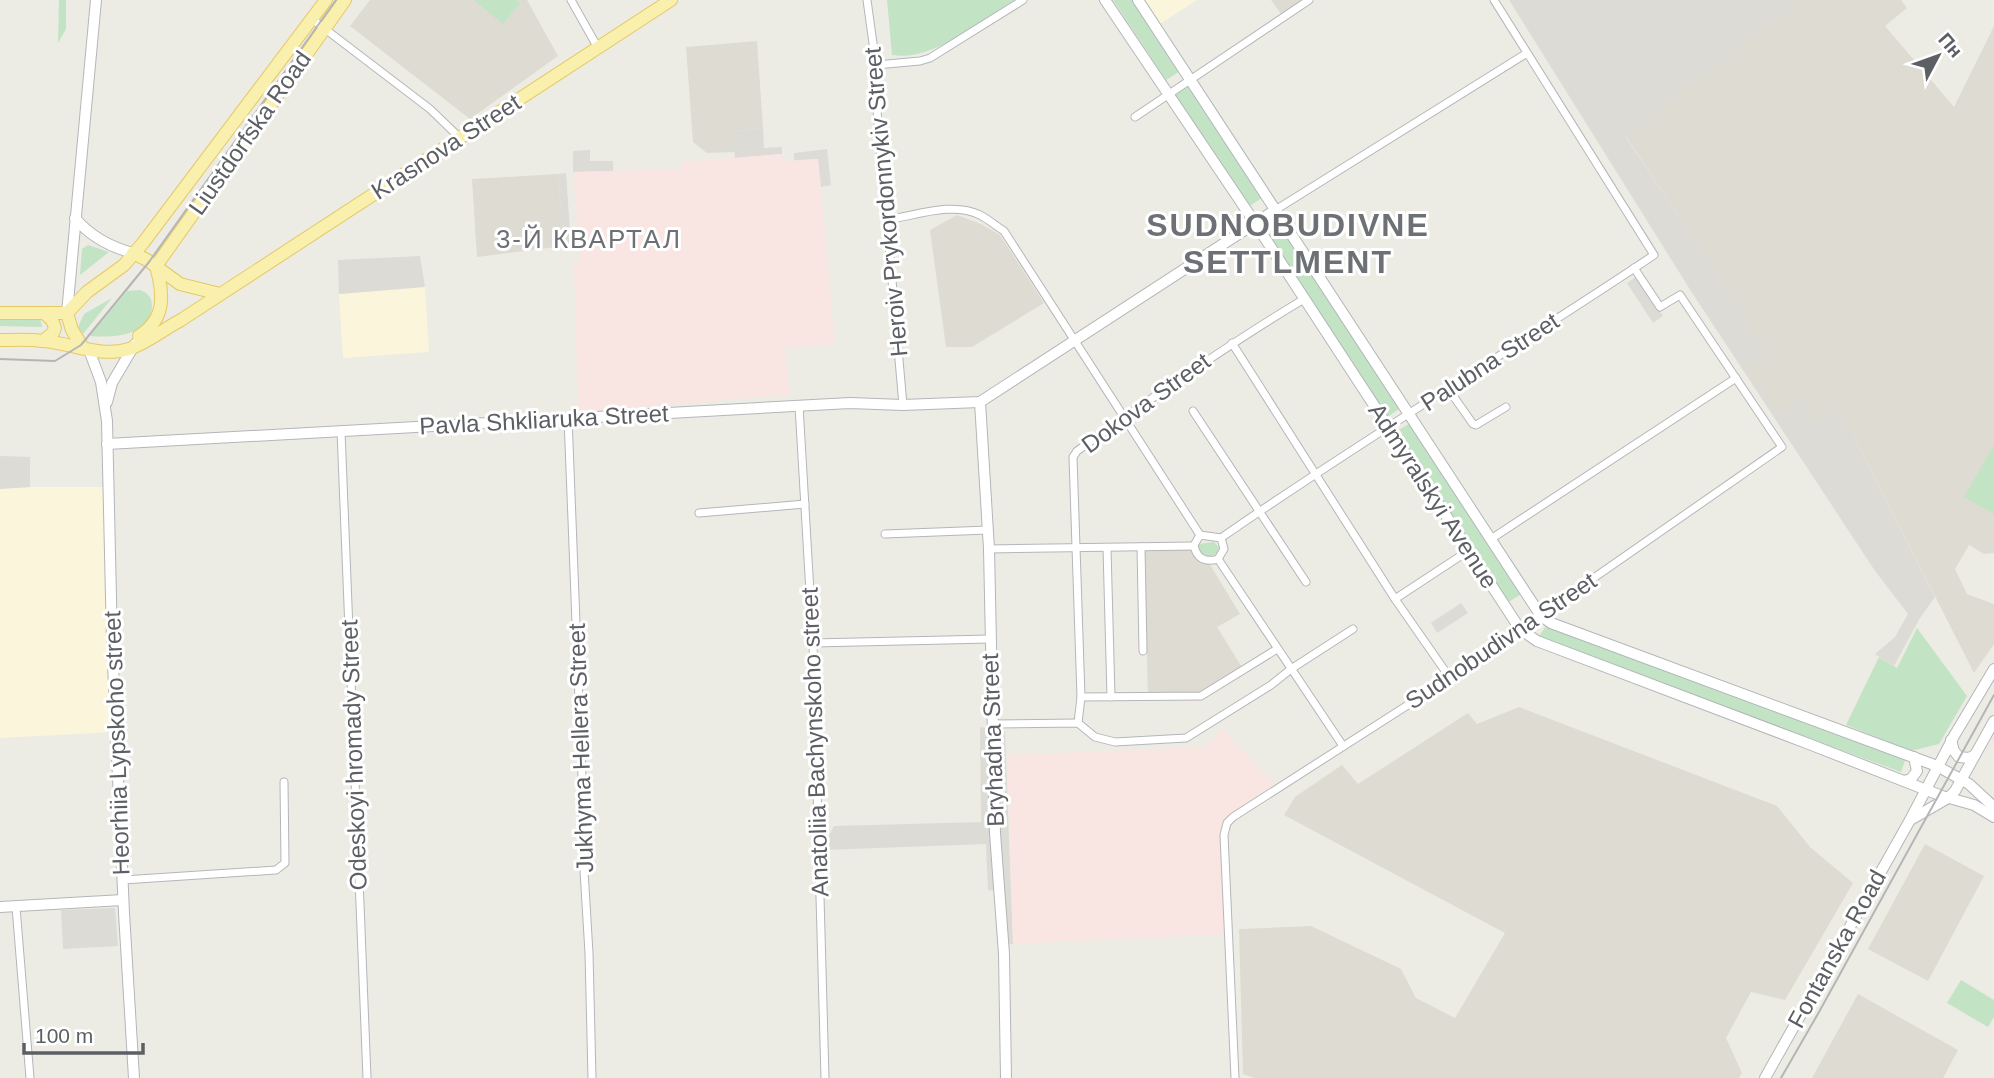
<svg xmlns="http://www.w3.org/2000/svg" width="1994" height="1078" viewBox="0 0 1994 1078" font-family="Helvetica,sans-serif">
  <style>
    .commercial { fill: #fbf5db }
    .industrial { fill: #dcdbd6 }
    .education { fill: #dddbd2 }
    .medical { fill: #f9e5e1 }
    .green { fill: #c2e3c4 }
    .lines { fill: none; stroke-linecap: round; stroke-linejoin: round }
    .street-casing { stroke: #b4b6ba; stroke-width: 9 }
    .secondary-casing { stroke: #b3b6ba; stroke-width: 12 }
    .primary-casing { stroke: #e6c864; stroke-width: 14 }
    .street { stroke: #fff; stroke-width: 7 }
    .secondary { stroke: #fff; stroke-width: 10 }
    .primary { stroke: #f9f0ae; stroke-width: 12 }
    .tram { stroke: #b4b5b5; stroke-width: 2 }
    .labels { text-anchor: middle; stroke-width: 6; stroke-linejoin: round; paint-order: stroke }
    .street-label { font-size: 24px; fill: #5c5f63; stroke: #fff }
    .neighbourhood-label { font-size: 26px; letter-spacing: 2px; fill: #6d7175; stroke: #fff }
    .district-label { font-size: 32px; font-weight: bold; letter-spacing: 2px; fill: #6d7175; stroke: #fff }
  </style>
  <rect width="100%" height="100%" fill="#edece4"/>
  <g class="commercial">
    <polygon points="1137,0 1197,0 1155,27"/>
    <polygon points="425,287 429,352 343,358 339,294"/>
    <polygon points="30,487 107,487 114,732 0,738 0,489"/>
  </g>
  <g class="industrial">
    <polygon points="1509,0 1799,0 1626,137 1769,353 1778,412 1803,396 1809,405 1840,409 1935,597 1920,618 1894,666 1875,654 1895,637 1908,614 1875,571 1689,288"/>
    <polygon points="763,128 764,148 782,147 782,154 735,158 733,131"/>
    <polygon points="827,149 831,185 821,187 818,159 794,161 794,153"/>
    <polygon points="590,150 590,161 613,161 613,171 573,172 573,151"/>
    <polygon points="566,173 571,245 564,246 558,174"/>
    <polygon points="420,256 425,287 339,294 338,260"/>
    <polygon points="1637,276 1663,316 1653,323 1627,283"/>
    <polygon points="0,456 30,457 30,487 0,489"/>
    <polygon points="1461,603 1468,613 1437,633 1431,623"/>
    <polygon points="980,727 1005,731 1013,944 1006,945 995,891 988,890 986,844 825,850 825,843 834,826 981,822"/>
    <polygon points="115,908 118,946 63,949 61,910"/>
  </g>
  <g class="education">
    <polygon points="370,0 527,0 558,56 470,119 350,26"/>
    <polygon points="1271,0 1302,0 1281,14"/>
    <polygon points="1799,0 1901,0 1907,8 1885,26 1954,107 1994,26 1994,553 1984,554 1969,545 1955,569 1967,594 1994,604 1994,644 1974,673 1840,409 1814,424 1804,410 1808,405 1803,396 1778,413 1747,366 1768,353 1626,136"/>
    <polygon points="757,41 763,128 733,131 735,152 707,153 693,142 686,47"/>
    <polygon points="558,174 564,246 477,257 472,179"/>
    <polygon points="957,215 981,224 1000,235 1044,303 972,347 946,347 930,230"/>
    <polygon points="1144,549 1201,550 1240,614 1217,627 1243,669 1204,694 1148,696"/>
    <polygon points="1519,707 1777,806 1810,847 1853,883 1785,1000 1751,992 1726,1038 1742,1073 1739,1078 1254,1078 1243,1074 1239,929 1311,926 1401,969 1416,998 1455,1018 1505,933 1284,815 1295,797 1342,765 1358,784 1468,713 1477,724"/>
    <polygon points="1925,844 1984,876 1928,981 1868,949"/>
    <polygon points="1858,994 1958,1050 1943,1078 1812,1078"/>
  </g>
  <g class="medical">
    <polygon points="782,154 782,161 818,159 835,344 785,348 789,395 578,412 574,264 580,263 573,172 681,169 682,162"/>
    <polygon points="1222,729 1275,784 1223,819 1221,836 1228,934 1013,944 1007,755 1205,747"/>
  </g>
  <g class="green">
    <polygon points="59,0 66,0 66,29 58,43"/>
    <polygon points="474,0 516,0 520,3 503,24"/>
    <path d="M887,0H1014C980,21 933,62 892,55Z"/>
    <polygon points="1113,0 1136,0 1182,70 1166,80"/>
    <polygon points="1192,84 1265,196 1248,207 1175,95"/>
    <polygon points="1286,229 1402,407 1386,418 1269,240"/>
    <polygon points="88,245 109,252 80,275 82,249"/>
    <path d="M140,290C148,293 152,298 152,306C151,336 113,338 90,336L127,291Z"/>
    <polygon points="112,298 83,334 78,327 84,314"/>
    <polygon points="0,317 40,318 42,327 0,326"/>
    <polygon points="1412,422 1523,593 1507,603 1395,432"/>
    <polygon points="1994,445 1994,514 1964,497"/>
    <polygon points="1214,542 1219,547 1217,553 1209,558 1201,555 1198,544"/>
    <polygon points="1546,626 1906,758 1901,772 1537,639"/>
    <polygon points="1917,628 1967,696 1939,744 1911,751 1846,725 1879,657 1897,668"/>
    <polygon points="1961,980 1994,1000 1994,1017 1988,1027 1947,1003"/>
  </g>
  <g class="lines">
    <g class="street-casing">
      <g id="street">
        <polyline points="571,0 598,48"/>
        <polyline points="867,0 876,65 876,99 903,405"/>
        <polyline points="312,19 430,109 460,138"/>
        <polyline points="876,65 920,61 930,58 1023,0"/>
        <polyline points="1135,117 1309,0"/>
        <polyline points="1277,209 1527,53"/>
        <path d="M886,220C915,216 952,201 980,215C988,219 996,226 1004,231L1200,535"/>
        <polyline points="1232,343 1395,599 1450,678"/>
        <polyline points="1449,390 1473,424 1476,425 1506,407"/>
        <polyline points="799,406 813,643 825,1078"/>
        <polyline points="1193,411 1306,582"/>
        <polyline points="568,418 582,776 583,854 589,953 592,1078"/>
        <polyline points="341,431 367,1078"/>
        <polyline points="699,513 805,504"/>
        <polyline points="885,534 988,530"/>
        <path d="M1221,538L1224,549L1218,559C1205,563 1196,558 1194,545L1200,535L1221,538C1363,439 1511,351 1654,255L1494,0"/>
        <polyline points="1491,539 1736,378"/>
        <polyline points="1141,547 1143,651"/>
        <polyline points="1107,548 1111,697"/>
        <polyline points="989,549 1194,546"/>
        <polyline points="1218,559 1343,746"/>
        <polyline points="1395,599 1468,551"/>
        <polyline points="813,643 990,639"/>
        <polyline points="1081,697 1201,696 1277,649"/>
        <path d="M1078,723L1081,697L1073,457L1077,451C1152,398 1226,346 1304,299"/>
        <polyline points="994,724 1078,723 1095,737 1115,742 1186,738 1271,685 1291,669 1353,629"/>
        <polyline points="123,880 276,870 285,863 284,782"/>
        <polyline points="16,907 30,1078"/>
        <polyline points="1235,1078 1224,835 1227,823 1233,817 1450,678 1782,447 1680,295 1660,307 1634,268"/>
      </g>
    </g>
    <g class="secondary-casing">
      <g id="secondary">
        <polyline points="1105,0 1255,223 1520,629 1537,641 1809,744 1942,796 1974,805 1994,817"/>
        <polyline points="1138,0 1541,616 1551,623 1937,766 1969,784 1994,807"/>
        <path d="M75,218C90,236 110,247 133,253"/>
        <polyline points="67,313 96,0"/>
        <polyline points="89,350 101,382 107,421 112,642 124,913 134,1078"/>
        <polyline points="107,402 112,383 135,344"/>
        <polyline points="980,402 989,549 995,833 1004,954 1006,1078"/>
        <polyline points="107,444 850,403 903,405 980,402 1277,209"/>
        <polyline points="1951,740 1954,751 1959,757 1969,758 1975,755"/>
        <polyline points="1904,781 1911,779 1917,771 1914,757"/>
        <polyline points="1912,819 1948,798 1955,791 1994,721"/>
        <polyline points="0,907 123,900"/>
        <polyline points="1765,1078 1910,820 1954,736 1994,669"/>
      </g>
    </g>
    <g class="primary-casing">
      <g id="primary">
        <polyline points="133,253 147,260 180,284 220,294"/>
        <polyline points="156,266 345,0"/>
        <polyline points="0,313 67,313"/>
        <polyline points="67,313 87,292 124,265 143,243 326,0"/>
        <polyline points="67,313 72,330 83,348"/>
        <path d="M139,336C166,319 164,294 156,266"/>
        <path d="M0,340C14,340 29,339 43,341C72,343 100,358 129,349C147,343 164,329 181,320L671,0"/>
        <polyline points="43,341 53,333 55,328 52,320 44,313"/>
      </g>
    </g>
    <use href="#street" class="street"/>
    <use href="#secondary" class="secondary"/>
    <use href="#primary" class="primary"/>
    <g class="tram">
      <polyline points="0,359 55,361 81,345 149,262 336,0"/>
      <polyline points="1781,1078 1819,1012 1994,695"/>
    </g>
  </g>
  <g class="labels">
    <g class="street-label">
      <text transform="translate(250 133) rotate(-55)" y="8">Liustdorfska Road</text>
      <text transform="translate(446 147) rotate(-33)" y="8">Krasnova Street</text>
      <text transform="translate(886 202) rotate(-95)" y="8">Heroiv Prykordonnykiv Street</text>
      <text transform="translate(1490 362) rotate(-33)" y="8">Palubna Street</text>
      <text transform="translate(1146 403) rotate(-36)" y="8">Dokova Street</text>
      <text transform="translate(544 420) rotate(-3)" y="8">Pavla Shkliaruka Street</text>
      <text transform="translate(1433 496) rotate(57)" y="8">Admyralskyi Avenue</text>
      <text transform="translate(1501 641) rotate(-34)" y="8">Sudnobudivna Street</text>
      <text transform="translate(993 740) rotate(-92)" y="8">Bryhadna Street</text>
      <text transform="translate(815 742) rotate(-92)" y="8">Anatoliia Bachynskoho street</text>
      <text transform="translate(117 743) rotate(-92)" y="8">Heorhiia Lypskoho street</text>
      <text transform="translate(581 748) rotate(-92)" y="8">Jukhyma Hellera Street</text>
      <text transform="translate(354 755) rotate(-92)" y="8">Odeskoyi hromady Street</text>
      <text transform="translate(1837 949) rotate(-61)" y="8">Fontanska Road</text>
    </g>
    <g class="neighbourhood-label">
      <text x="589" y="248">3-Й КВАРТАЛ</text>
    </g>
    <g class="district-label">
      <text x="1288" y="236">SUDNOBUDIVNE<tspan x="1288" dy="37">SETTLMENT</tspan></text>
    </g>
  </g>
  <g transform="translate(1938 56) rotate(49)" stroke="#ffffff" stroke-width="5" paint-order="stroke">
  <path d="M0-5L12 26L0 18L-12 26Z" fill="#5c5f63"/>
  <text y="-10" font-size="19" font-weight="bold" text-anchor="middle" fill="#5c5f63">Пн</text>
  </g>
  <path d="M24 1043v10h119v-10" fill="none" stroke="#5c5f63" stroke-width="3.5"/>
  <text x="35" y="1043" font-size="21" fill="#5c5f63" stroke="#ffffff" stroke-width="5" paint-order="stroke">100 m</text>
</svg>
